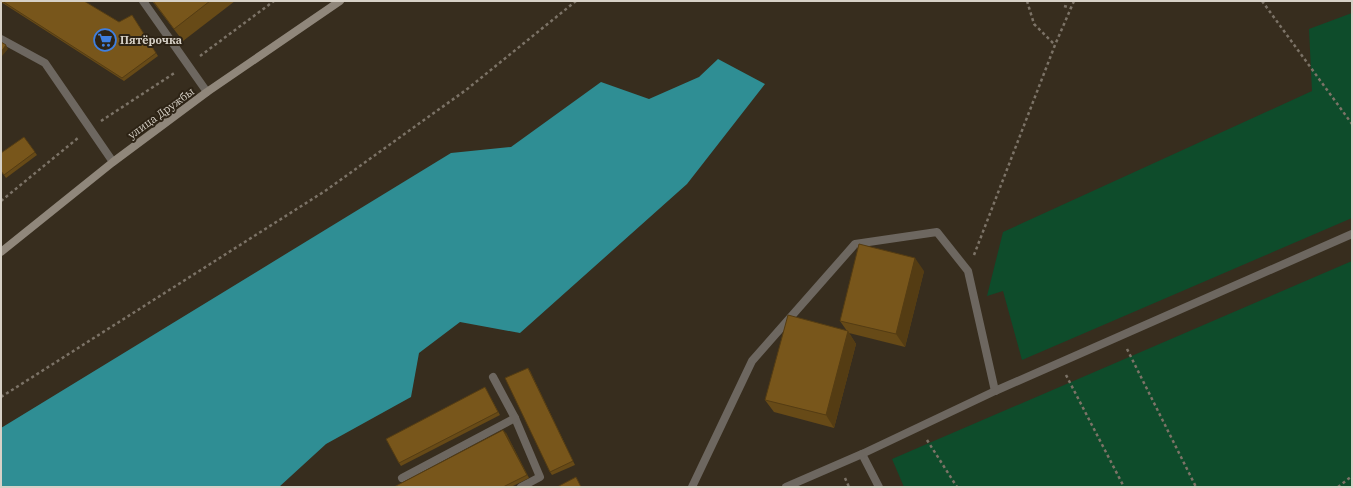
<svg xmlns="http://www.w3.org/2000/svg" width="1353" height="488" viewBox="0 0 1353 488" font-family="'IBM Plex Serif',serif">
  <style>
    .green { fill: #0e4c2b }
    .water { fill: #2f8e94 }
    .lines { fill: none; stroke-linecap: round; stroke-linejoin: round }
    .path { stroke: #7c7367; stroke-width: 2.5; stroke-dasharray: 3 3; stroke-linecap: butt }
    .lane { stroke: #6d6760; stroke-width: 8 }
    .street { stroke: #6d6760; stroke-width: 8 }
    .secondary { stroke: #90877b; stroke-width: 8 }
    .wall { fill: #674a17 }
    .shaded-wall { fill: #543c13 }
    .building { fill: #78561b; stroke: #543c13 }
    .labels { text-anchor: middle; stroke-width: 4; stroke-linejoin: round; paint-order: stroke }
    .poi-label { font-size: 11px; font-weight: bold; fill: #d7d1c7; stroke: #2d2315; text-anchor: start }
    .street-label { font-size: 11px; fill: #d7d1c7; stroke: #2d2315 }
  </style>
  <rect width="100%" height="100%" fill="#372d1e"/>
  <g class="green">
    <polygon points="1352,13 1352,218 1022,360 1003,291 987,296 1003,232 1312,91 1309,29"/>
    <polygon points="1352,261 1352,487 904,487 892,459"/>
  </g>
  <polygon class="water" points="718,59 765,84 687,184 520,333 460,322 419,353 411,397 326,444 279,487 1,487 1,428 451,153 511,147 601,82 649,99 699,77"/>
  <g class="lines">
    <g class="path">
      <polyline points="1027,1 1034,24 1055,45"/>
      <polyline points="1262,1 1352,124"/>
      <polyline points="1064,6 1071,8"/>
      <polyline points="200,56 274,1"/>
      <polyline points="101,121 176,72"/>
      <polyline points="1,201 78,138"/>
      <polyline points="974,255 1055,45 1074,1"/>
      <polyline points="1127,349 1196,487"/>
      <polyline points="1066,375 1124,487"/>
      <polyline points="1,397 325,191 466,90 576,1"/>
      <polyline points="927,440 957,487"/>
      <polyline points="845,478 849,487"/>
      <polyline points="1338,487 1352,476"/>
    </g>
    <g class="lane">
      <polyline points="143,1 207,92"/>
      <polyline points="1,39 45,63 113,162"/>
      <polyline points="493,377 515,418 540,477 521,487"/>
      <polyline points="402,478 515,418"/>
      <polyline points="692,487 752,361 855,244 937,232 968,271 995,391"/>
    </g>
    <g class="street">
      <polyline points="862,454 879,487"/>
      <polyline points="786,487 862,454 995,391 1352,234"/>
    </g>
    <polyline class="secondary" points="1,252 113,162 207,92 340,1"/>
  </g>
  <g class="wall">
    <polygon points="1,1 84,1 119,22 132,15 158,56 124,81 1,2"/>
    <polygon points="152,1 235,1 183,41"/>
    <polygon points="24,137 37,155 6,178 1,171"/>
    <polygon points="924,271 905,347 849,333 856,344 834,428 774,412 765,400 847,331 840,321"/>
    <polygon points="528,368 530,371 575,465 552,475 550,472"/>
    <polygon points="487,391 500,415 401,466 399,463"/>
    <polygon points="506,433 529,478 511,487 394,487"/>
  </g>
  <g class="shaded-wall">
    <polygon points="6,45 8,49 2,56 1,54 1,52"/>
    <polygon points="915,258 924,271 905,347 896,334"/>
    <polygon points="848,331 856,344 834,428 826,415"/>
    <polygon points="528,368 530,371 575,465 573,461"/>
    <polygon points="503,430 506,433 529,478 527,475"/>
  </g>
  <g class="building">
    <polygon points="2,1 84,1 119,22 132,15 156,53 122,78"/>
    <polygon points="153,1 210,1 174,29"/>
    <polygon points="1,42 6,45 1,52"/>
    <polygon points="24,137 35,152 4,175 1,171 1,153"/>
    <polygon points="859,244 915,258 896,334 840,321"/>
    <polygon points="788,315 848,331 826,415 765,400"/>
    <polygon points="528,368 573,461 550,472 505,378"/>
    <polygon points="485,387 498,412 399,463 386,439"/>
    <polygon points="503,430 527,475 503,487 394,487"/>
    <polygon points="576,477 581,487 557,487"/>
  </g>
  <defs>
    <g id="supermarket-ring" transform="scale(1.15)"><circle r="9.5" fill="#2d2315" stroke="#3f7fe0" stroke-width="1.5"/><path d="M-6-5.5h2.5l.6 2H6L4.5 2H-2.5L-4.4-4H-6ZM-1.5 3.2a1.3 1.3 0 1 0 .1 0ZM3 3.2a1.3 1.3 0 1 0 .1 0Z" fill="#3f7fe0"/></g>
  </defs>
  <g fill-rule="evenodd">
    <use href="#supermarket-ring" x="105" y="40"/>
  </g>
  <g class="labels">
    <g class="poi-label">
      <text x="120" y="44">Пятёрочка</text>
    </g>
    <g class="street-label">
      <text transform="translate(161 113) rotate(-36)" y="4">улица Дружбы</text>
    </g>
  </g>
  <rect width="1353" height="488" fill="none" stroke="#d7d1c7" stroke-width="4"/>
</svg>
